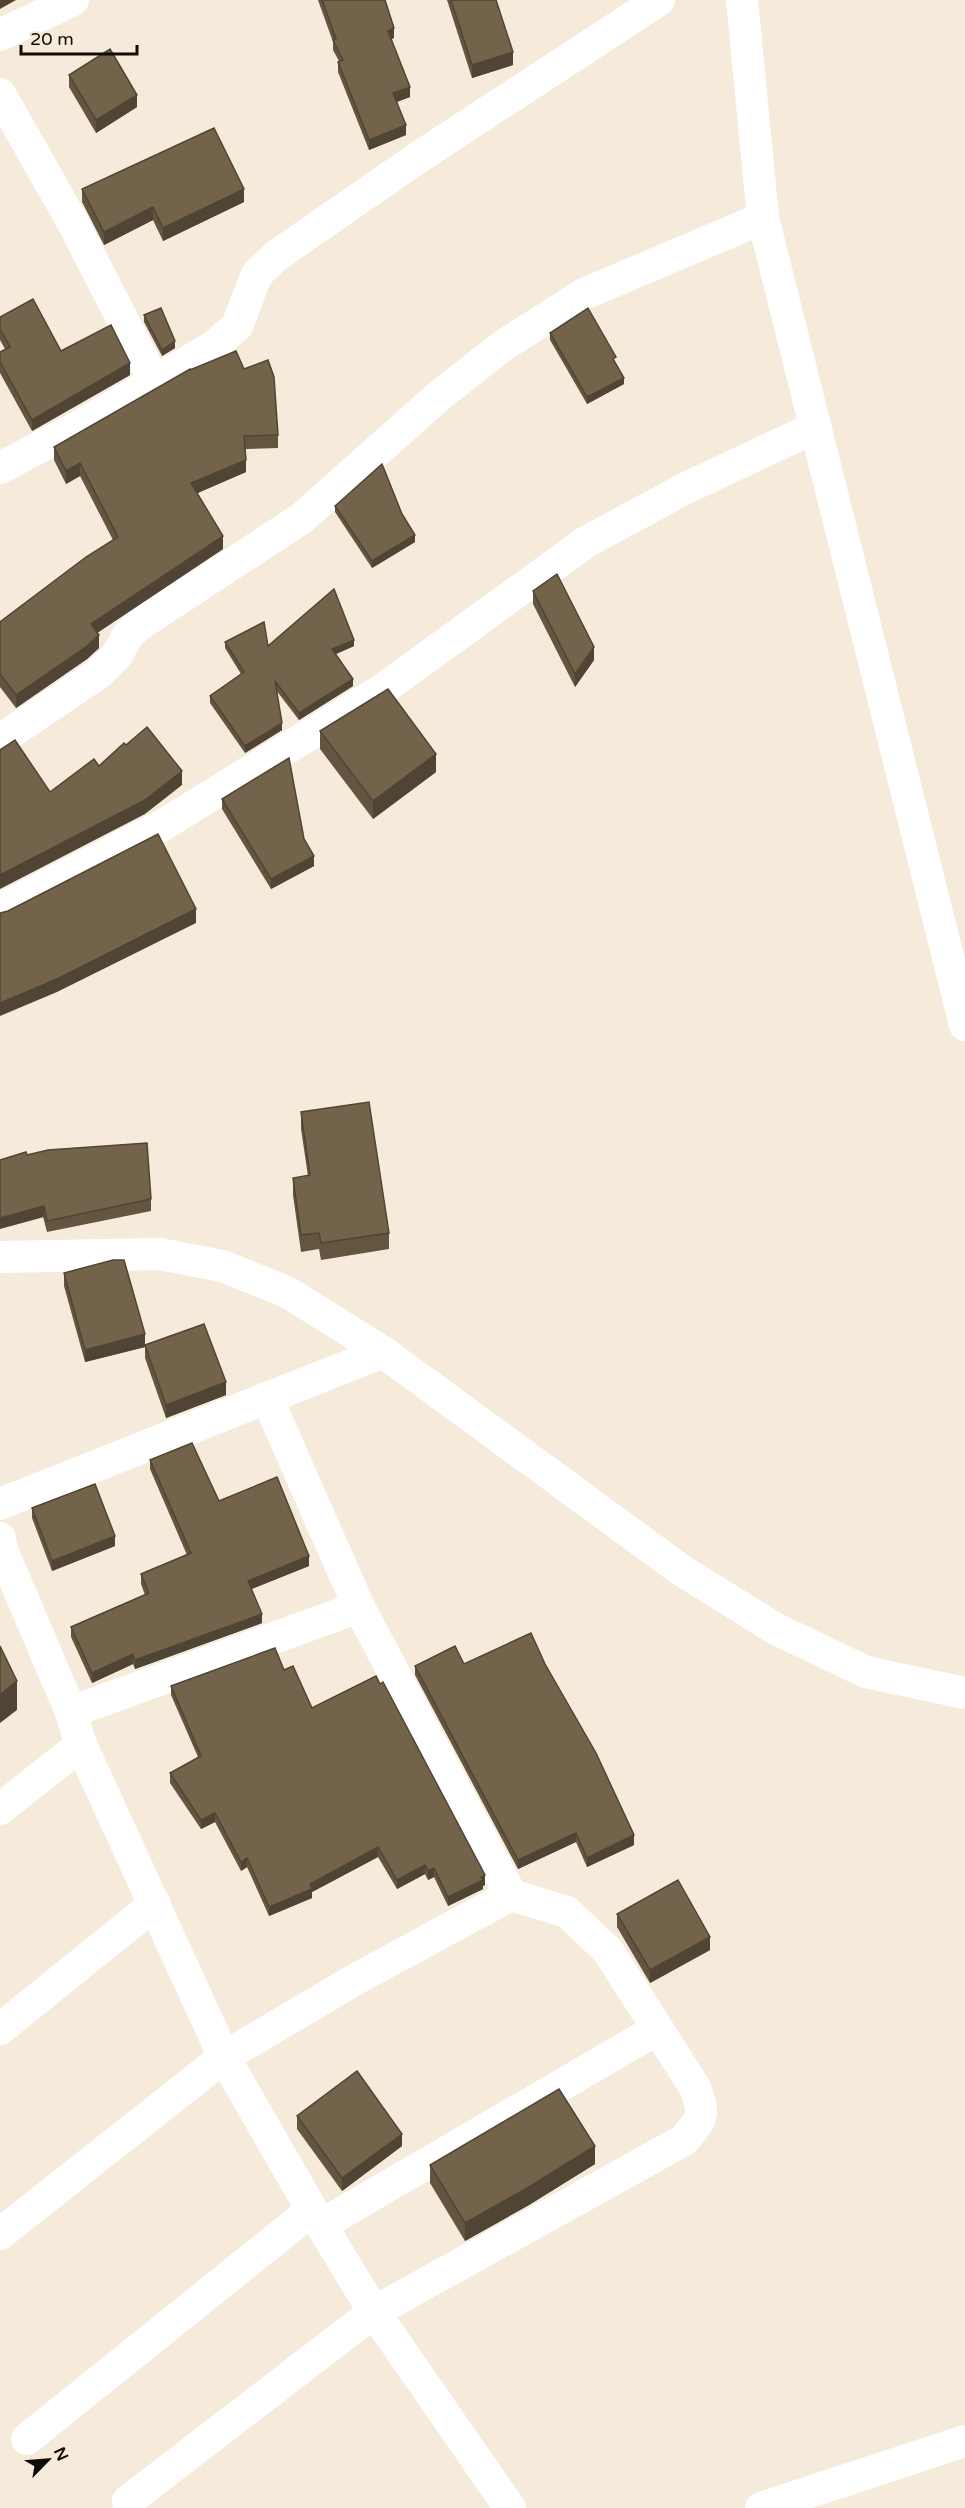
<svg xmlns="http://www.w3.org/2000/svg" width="965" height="2508" viewBox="0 0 965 2508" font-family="'Varela Round',sans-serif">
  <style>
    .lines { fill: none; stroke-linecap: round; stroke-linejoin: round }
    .minor { stroke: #fff; stroke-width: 32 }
    .wall { fill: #635540 }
    .shaded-wall { fill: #504534 }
    .building { fill: #73634b; stroke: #504534; stroke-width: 1.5 }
  </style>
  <rect width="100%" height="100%" fill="#f6ebda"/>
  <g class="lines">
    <g class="minor">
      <polyline points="742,0 763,218 965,1025"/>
      <polyline points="0,35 73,0"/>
      <polyline points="0,94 73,223 154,381"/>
      <polyline points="0,468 74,429 214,346 237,326 257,274 276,256 419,157 659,0"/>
      <polyline points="0,740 99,673 117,655 128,635 139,625 302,518 440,395 504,345 584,294 763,218"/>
      <polyline points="0,909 163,825 383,689 586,542 686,488 816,427"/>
      <polyline points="0,1257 160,1254 222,1266 287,1292 383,1352 681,1570 776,1629 866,1672 965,1693"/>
      <polyline points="267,1398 359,1607 511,1895"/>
      <polyline points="0,1504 383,1352"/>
      <polyline points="0,1538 2,1550 71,1712 81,1745 224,2057 312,2210 374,2312 510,2508"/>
      <polyline points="71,1712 359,1607"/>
      <polyline points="0,1809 81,1745"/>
      <polyline points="0,2029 155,1904"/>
      <polyline points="321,2225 656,2030"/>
      <path d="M0,2234L224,2057L356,1979L511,1895L567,1912L608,1951L694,2086C706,2114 703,2118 684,2140L374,2312L128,2501"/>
      <polyline points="27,2439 312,2210"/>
      <polyline points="761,2508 965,2441"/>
    </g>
  </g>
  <g class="wall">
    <polygon points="318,0 385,0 394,38 391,39 410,97 397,102 406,135 369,150 338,72 338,62 339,61 333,50 333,42"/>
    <polygon points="447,0 496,0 513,65 472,78"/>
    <polygon points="69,75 137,107 96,133 69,87"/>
    <polygon points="82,189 244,202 163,241 153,220 104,245 82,202"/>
    <polygon points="144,315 175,348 162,356 144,322"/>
    <polygon points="0,317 61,351 130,375 32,431 0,373 0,352 5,349 0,340"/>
    <polygon points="550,333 624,384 587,404 550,340"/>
    <polygon points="244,369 278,435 278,448 245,449 246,472 197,493 223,549 97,633 99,648 87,659 16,708 0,687 0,622 113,540 80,476 66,484 54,460 54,447 190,370"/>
    <polygon points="335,506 402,514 415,542 372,568 335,512"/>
    <polygon points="533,591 594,660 575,687 533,604"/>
    <polygon points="225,642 268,646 354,646 335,654 353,686 299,720 276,690 282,730 245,753 210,703 210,696 241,674 225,648"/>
    <polygon points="320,731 436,772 373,819 320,749"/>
    <polygon points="222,799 304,839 314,866 271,889 222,809"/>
    <polygon points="301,1112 389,1233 389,1249 321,1260 319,1249 301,1252 293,1195 293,1178 308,1176 301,1129"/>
    <polygon points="27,1155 151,1199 151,1211 47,1232"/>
    <polygon points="64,1273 145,1347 85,1362 64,1286"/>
    <polygon points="145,1345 226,1395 166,1418 145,1358"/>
    <polygon points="150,1460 219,1501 309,1566 252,1589 262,1623 135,1669 133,1664 92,1683 71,1637 71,1627 145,1595 141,1584 141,1574 187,1555 150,1469"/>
    <polygon points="32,1508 115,1546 52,1571 32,1518"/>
    <polygon points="464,1664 545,1664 634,1845 587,1867 576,1842 518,1869 415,1675 415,1666"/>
    <polygon points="284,1670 312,1708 485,1885 483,1886 483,1889 448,1906 434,1877 428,1880 425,1874 397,1889 378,1857 312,1892 312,1898 269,1916 247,1867 241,1871 215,1822 201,1829 170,1783 170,1773 198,1757 171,1695 171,1686"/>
    <polygon points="617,1914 710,1950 650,1983 617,1927"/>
    <polygon points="297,2116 402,2146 342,2191 297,2129"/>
    <polygon points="595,2164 529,2205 465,2241 430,2183 430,2165"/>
  </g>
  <g class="shaded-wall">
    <polygon points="0,0 16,0 0,9"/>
    <polygon points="394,28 394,38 388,41 388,31"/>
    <polygon points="513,52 513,65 472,78 472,65"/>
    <polygon points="410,87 410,97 393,103 393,93"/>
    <polygon points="137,95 137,107 96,133 96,120"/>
    <polygon points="406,125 406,135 369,150 369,140"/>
    <polygon points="244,189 244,202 163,241 163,228"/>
    <polygon points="153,207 153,220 104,245 104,232"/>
    <polygon points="175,341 175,348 162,356 162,350"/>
    <polygon points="130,363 130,375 32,431 32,420"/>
    <polygon points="624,378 624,384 587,404 587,397"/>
    <polygon points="246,460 246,472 191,496 191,483"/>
    <polygon points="80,463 80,476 66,484 66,471"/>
    <polygon points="415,535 415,542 372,568 372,561"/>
    <polygon points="223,536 223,549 91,637 91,624"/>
    <polygon points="99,635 99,648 87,659 16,708 16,695"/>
    <polygon points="354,640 354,646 332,656 332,649"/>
    <polygon points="594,647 594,660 575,687 575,674"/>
    <polygon points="353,679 353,686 299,720 299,713"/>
    <polygon points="282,723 282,730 245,753 245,746"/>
    <polygon points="436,754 436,772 373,819 373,801"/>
    <polygon points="182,771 182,785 145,814 0,889 0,875"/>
    <polygon points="314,856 314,866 271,889 271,879"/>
    <polygon points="196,909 196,923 57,992 0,1016 0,1003"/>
    <polygon points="44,1206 44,1217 0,1229 0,1218"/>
    <polygon points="145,1334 145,1347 85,1362 85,1350"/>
    <polygon points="226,1382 226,1395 166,1418 166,1405"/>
    <polygon points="115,1536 115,1546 52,1571 52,1561"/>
    <polygon points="309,1556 309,1566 248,1590 248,1581"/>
    <polygon points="262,1614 262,1623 135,1669 135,1660"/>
    <polygon points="133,1654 133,1664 92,1683 92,1673"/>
    <polygon points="17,1681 17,1710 0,1723 0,1695"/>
    <polygon points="215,1813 215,1822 201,1829 201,1820"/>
    <polygon points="576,1833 576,1842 518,1869 518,1860"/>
    <polygon points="634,1835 634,1845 587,1867 587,1858"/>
    <polygon points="378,1847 378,1857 312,1892 312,1898 269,1916 269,1907 310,1884"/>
    <polygon points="247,1858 247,1867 241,1871 241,1862"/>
    <polygon points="425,1865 425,1874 397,1889 397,1880"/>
    <polygon points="434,1868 434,1877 428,1880 428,1871"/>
    <polygon points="485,1875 485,1885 483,1886 483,1889 448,1906 448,1897"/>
    <polygon points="710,1937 710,1950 650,1983 650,1970"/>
    <polygon points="402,2134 402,2146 342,2191 342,2178"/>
    <polygon points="595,2146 595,2164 529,2205 465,2241 465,2223"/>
  </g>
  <g class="building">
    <polygon points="322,0 385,0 394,28 388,31 410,87 393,93 406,125 369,140 338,62 343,60 333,40 336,39"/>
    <polygon points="451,0 496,0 513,52 472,65"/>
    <polygon points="110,49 137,95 96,120 69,75"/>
    <polygon points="214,128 244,189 163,228 153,207 104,232 82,189"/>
    <polygon points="33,299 61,351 111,325 130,363 32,420 0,362 0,352 10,347 0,329 0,317"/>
    <polygon points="161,308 175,341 162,350 144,315"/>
    <polygon points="588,308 616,357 613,359 624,378 587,397 550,333"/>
    <polygon points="236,351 244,369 268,360 274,377 278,435 244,436 246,460 191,483 223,536 91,624 99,635 87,646 16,695 0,674 0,622 86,557 118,537 80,463 66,471 54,447 190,369 190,370"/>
    <polygon points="382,464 402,514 415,535 372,561 335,506"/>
    <polygon points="557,574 594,647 575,674 533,591"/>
    <polygon points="334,589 354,640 332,649 353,679 299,713 275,681 282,723 245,746 210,696 244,672 225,642 264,622 268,646"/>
    <polygon points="388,689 436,754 373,801 320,731"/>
    <polygon points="147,727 182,771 145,800 0,875 0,750 15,740 50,792 94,759 99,766 124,743 126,745"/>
    <polygon points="289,758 304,839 314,856 271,879 222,799"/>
    <polygon points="158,834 196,909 57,979 0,1003 0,913 8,911"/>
    <polygon points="369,1102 389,1233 321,1243 319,1233 301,1235 293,1178 310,1175 301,1112"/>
    <polygon points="147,1143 151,1199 47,1221 44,1206 0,1218 0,1160 26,1152 27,1155 48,1150"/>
    <polygon points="113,1260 124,1260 145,1334 85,1350 64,1273"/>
    <polygon points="204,1324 226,1382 166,1405 145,1345"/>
    <polygon points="192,1443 219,1501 277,1477 309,1556 248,1581 262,1614 135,1660 133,1654 92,1673 71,1627 149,1593 141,1574 191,1553 150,1460"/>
    <polygon points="95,1484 115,1536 52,1561 32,1508"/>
    <polygon points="531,1633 545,1664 596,1753 634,1835 587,1858 576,1833 518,1860 415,1666 455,1646 464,1664"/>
    <polygon points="0,1646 17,1681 0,1695"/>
    <polygon points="275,1648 284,1670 293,1666 312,1708 376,1676 380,1684 383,1682 485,1875 481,1877 483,1880 448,1897 434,1868 428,1871 425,1865 397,1880 378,1847 310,1884 312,1889 269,1907 247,1858 241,1862 215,1813 201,1820 170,1773 201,1756 171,1686"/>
    <polygon points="678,1880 710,1937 650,1970 617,1914"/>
    <polygon points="357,2071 402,2134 342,2178 297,2116"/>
    <polygon points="559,2089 595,2146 529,2187 465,2223 430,2165"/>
  </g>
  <g transform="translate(48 2460) rotate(65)" stroke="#f6ebda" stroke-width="4.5" paint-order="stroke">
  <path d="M0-4.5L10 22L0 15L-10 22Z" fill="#0f0c07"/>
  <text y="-9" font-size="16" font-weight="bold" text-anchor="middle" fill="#0f0c07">N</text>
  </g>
  <path d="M21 45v9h116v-9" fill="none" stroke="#0f0c07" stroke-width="3"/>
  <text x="30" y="45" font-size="18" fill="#0f0c07" stroke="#f6ebda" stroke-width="4.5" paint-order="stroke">20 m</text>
</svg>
